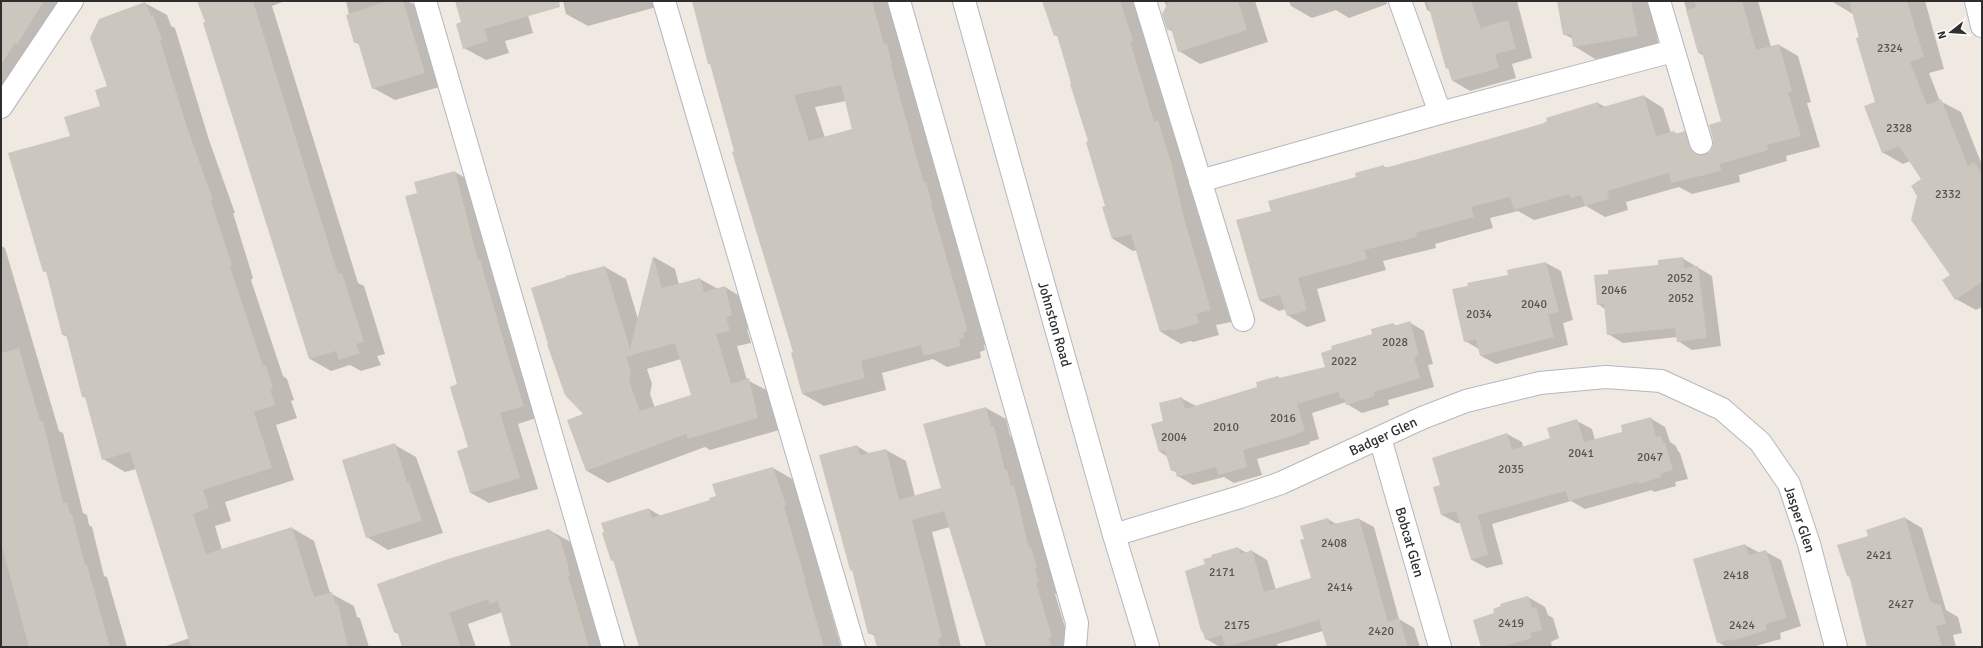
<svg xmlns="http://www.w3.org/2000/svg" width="1983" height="648" viewBox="0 0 1983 648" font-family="Signika,sans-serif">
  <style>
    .shadow { fill: #0003; fill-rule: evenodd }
    .building { fill: #cbc7bf; fill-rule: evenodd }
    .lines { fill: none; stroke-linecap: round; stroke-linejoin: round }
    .minor-casing { stroke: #b4b7c1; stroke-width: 24 }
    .minor { stroke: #fff; stroke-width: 22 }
    .labels { text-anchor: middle; stroke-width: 3.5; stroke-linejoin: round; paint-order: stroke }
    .number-label { font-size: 12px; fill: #555452 }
    .street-label { font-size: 14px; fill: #2e2e2e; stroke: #fff }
  </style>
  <rect width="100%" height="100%" fill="#efe9e1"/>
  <g class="shadow">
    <polygon points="1,1 76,1 1,113"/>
    <polygon points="198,1 285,1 272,6 358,283 364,286 385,354 377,356 381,365 361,371 350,365 331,371 310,359 204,23 207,22"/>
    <polygon points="346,1 408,1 423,10 446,85 395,100 373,88 360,45 355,42"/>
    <polygon points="456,1 524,1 533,33 505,41 509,53 486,60 464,48 463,23"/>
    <polygon points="563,1 658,1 660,6 588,26 566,14"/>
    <path d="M691,1H889L988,344L984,345L985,350L980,352L981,358L947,367L933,359L882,373L886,390L824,406L803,394L794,353L735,152L712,65L709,64L694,4ZM846,101L853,129L825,138L815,107Z"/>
    <polygon points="1044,1 1134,1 1231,322 1216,325 1219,335 1193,342 1190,341 1181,344 1161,332 1137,250 1133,251 1113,239 1104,207 1106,207 1089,142 1058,37 1055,35"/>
    <polygon points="1164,1 1255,1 1268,42 1200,64 1179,51 1173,32 1168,29 1167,8"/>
    <polygon points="1289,1 1386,1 1387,4 1349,18 1336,10 1312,18 1291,6"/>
    <polygon points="1424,1 1517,1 1532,58 1512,64 1516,78 1470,91 1453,81 1450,70 1447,68 1431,12 1427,10"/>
    <polygon points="1558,1 1650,1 1659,47 1595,59 1574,46 1573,39 1564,34"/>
    <polygon points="1684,1 1758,1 1771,47 1779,45 1798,56 1811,102 1807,103 1820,147 1786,156 1787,161 1739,175 1740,182 1692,194 1679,187 1626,202 1628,210 1605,217 1586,206 1534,220 1518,211 1490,218 1493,228 1435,244 1436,248 1383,261 1386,270 1317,289 1326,321 1307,327 1287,315 1286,309 1279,311 1259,300 1272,211 1383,166 1387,168 1544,124 1598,103 1605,107 1644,96 1663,108 1671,133 1674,132 1677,134 1684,133 1704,144 1708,154 1710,153 1722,122 1704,56 1699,53"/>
    <polygon points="1831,1 1925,1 1944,69 1929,73 1940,101 1961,112 1982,165 1982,307 1976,310 1956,299 1951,275 1922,179 1910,161 1903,164 1882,152 1876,102 1853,14"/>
    <polygon points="145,3 167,15 171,26 175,28 209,140 235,213 233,213 253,278 251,280 283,376 287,379 294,400 291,401 297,418 276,425 294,480 225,502 231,521 215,526 222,550 292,528 314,541 330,593 354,606 357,617 360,618 369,647 163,647 190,638 136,469 125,472 103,459 86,398 83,397 68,337 63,335 48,273 44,271 71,137 101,106"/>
    <polygon points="455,172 474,183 542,416 518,424 538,489 489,503 471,493 469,448 458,385 418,194"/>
    <polygon points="1,246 5,248 59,431 63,433 83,513 87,515 89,525 92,527 104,576 107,577 127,647 1,647"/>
    <path d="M654,257L675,269L679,285L700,279L718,289L725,287L746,300L753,327L747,329L751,343L737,346L747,380L770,392L779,430L710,450L705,447L608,483L587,471L584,415L605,267L626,279L638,319ZM681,359L693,396L655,408L650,394L652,384L647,369Z"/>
    <polygon points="1682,258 1712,276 1721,346 1692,350 1678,341 1677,337 1623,343 1608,334 1605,309 1598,304 1609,275 1659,265"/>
    <polygon points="1546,263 1561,271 1573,320 1563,323 1568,345 1496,364 1481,356 1479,349 1465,341"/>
    <polygon points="1409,322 1424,331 1433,364 1428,365 1434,387 1388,400 1389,405 1362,413 1347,404 1346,402 1312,413 1319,439 1309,442 1310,444 1257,459 1262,475 1234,483 1224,477 1193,485 1178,476 1177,473 1172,470 1168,457 1160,452 1164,422 1181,398 1196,406 1258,387 1278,377 1281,379 1327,367 1373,335 1393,324 1397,326"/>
    <polygon points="986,408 1006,419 1010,436 1014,438 1058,593 1055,594 1071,647 987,647 950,527 932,532 961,647 878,647 875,636 869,633 853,571 850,570 857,446 870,454 886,450 906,461 915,496 942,489"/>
    <polygon points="1650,418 1665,427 1670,442 1676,446 1678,451 1680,453 1688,479 1675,482 1676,486 1654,492 1652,490 1585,509 1571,501 1492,524 1503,564 1487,568 1472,560 1460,523 1457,523 1442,515 1441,486 1507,434 1522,442 1523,447 1551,439 1577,421 1592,429 1595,440 1624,432"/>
    <polygon points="395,445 416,457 443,533 388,550 367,537"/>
    <polygon points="773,468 794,480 841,647 640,647 615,562 612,560 649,509 661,516 711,501"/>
    <polygon points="1905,518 1922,528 1946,610 1958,617 1962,633 1953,635 1956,647 1899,647 1848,575 1869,536"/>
    <polygon points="1328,519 1336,524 1359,519 1374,527 1399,619 1414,628 1420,647 1328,647 1323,631 1277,644 1278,647 1220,647 1206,639 1202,631 1206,564 1238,548 1247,553 1252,551 1267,560 1276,590 1312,579 1305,539"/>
    <polygon points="549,530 569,541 580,552 605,647 512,647 502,612 468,624 476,647 403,647 399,634 394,632"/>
    <polygon points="1745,545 1760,553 1766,552 1781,560 1801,626 1780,633 1781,639 1752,647 1726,647 1718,642"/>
    <polygon points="1528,597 1545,607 1548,615 1553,618 1559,638 1551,642 1552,647 1482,647 1495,614"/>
  </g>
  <g class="building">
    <polygon points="1,1 44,1 17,45 15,43 1,65"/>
    <polygon points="197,1 253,1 338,274 342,273 364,342 356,344 360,353 339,360 336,351 309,359 223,87 203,23 205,22"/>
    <polygon points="387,1 403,1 425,73 372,89 358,42 354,43 346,15"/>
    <polygon points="455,1 559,1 560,7 484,29 488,41 463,49 456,24 461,22"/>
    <path d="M692,1H872L884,44H887L892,65H891L919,166L924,182L926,181L932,204H931L966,325L967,332L963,333L964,338L959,339L961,346L924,356L921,345L861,361L865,378L802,394L791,353L793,352L732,152L734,151L710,64H708ZM841,85L852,129L809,141L794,95Z"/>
    <polygon points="1042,1 1120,1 1133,41 1130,41 1154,122 1158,120 1172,166 1184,218 1211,310 1196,314 1199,323 1172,331 1171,329 1160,332 1131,234 1112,239 1102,207 1105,206 1086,142 1088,141 1070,84 1071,83 1057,35 1054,36"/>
    <polygon points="1169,1 1238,1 1247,30 1178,52 1171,28 1167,30 1162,14"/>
    <polygon points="1427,1 1471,1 1481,28 1508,20 1516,49 1495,54 1499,68 1452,81 1448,68 1446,69"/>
    <polygon points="1557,1 1631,1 1638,36 1573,47 1571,34 1563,35"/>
    <polygon points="1694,1 1742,1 1756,50 1779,44 1792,91 1788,92 1801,136 1767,145 1768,150 1720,164 1721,171 1671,183 1669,173 1607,191 1609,199 1585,206 1581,195 1571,198 1569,194 1514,210 1510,197 1471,207 1474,217 1416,233 1417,237 1364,250 1367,259 1298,278 1307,310 1287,316 1280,295 1259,300 1236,220 1271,211 1268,201 1356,177 1355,173 1384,165 1384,168 1396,165 1493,138 1544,123 1547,121 1546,118 1598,102 1600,108 1644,95 1656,136 1674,131 1675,134 1685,131 1693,152 1698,155 1704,155 1710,152 1713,146 1713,140 1709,125 1721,121 1702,52 1698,53 1686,10 1696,7"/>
    <polygon points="1849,1 1907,1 1924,57 1910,62 1927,105 1941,99 1968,166 1974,162 1982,174 1982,282 1955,300 1942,280 1950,275 1911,220 1917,196 1911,186 1921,179 1899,146 1882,153 1864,106 1875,102 1856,38 1859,37"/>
    <polygon points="145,2 151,16 153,15 162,39 160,40 187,127 213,200 211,201 232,265 230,267 263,366 266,365 273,388 270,389 275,405 254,412 272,468 203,490 209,508 193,514 206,554 292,527 314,597 332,592 336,605 338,604 348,647 191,647 130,452 102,460 85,397 82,397 66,334 62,335 46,271 43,272 8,153 70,136 64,117 100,106 95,90 107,86 90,38 99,19"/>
    <polygon points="455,171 478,260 480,260 508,356 524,406 500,413 520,478 470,493 457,451 468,447 450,387 457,384 405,196 417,193 414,182"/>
    <path d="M653,256L662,288L700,278L704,292L725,286L732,315L726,317L730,331L716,334L731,384L749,378L758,418L688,439L686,434L586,471L567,420L583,414L565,395L547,344H548L531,288L566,277L565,276L605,266L630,349ZM675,343L691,395L640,411L629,381L631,372L626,357Z"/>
    <polygon points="1683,257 1684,268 1698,266 1707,338 1677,342 1675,328 1607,335 1604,304 1597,305 1594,275 1608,274 1608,270 1658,265 1658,260"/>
    <polygon points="1546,262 1559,312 1548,314 1554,337 1480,356 1476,339 1464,342 1452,289 1468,286 1467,283 1508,275 1507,270"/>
    <polygon points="1410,321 1419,355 1414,357 1420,378 1374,392 1375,396 1346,405 1344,398 1341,399 1338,392 1297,404 1305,431 1295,434 1296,435 1243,450 1247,467 1218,475 1216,467 1177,477 1175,470 1171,471 1165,451 1159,452 1151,424 1163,421 1159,403 1182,397 1185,409 1257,387 1256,382 1278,376 1279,378 1325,367 1321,353 1332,349 1331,346 1372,334 1371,329 1393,323 1394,326"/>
    <polygon points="19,348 40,421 43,421 63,503 67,502 70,514 72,514 85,565 87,565 110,647 29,647 1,543 1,353"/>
    <polygon points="986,407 991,426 994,426 1005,470 1007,469 1011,486 1014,485 1029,548 1031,547 1037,568 1035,569 1039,582 1036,583 1052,637 1049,638 1051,647 986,647 944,511 912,520 942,637 938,638 940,647 877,647 873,633 868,634 852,570 850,570 819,455 857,445 860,455 886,449 899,500 941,488 923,424"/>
    <polygon points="1651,417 1656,437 1661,436 1663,444 1665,443 1673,470 1660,474 1662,477 1638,484 1638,482 1569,501 1566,491 1478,515 1488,555 1471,560 1457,514 1455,511 1441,515 1433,487 1440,485 1432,458 1507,433 1512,450 1550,438 1547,428 1577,419 1584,442 1622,432 1621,425"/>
    <polygon points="395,443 407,482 409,482 422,521 366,538 342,460"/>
    <polygon points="773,467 786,505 784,506 806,582 805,582 824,647 639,647 613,560 611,561 602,533 604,532 601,523 649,508 652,518 710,500 709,498 716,496 712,484"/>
    <polygon points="1905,517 1930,601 1941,606 1946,624 1936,626 1942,647 1867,647 1849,575 1847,576 1837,545 1868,536 1866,530"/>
    <polygon points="1328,518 1330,525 1359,518 1388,622 1399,618 1408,647 1327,647 1319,620 1225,647 1222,635 1205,640 1203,631 1201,631 1185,571 1205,564 1203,559 1212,557 1211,555 1238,547 1241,554 1252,550 1264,592 1311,578 1300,540 1304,539 1300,526"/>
    <polygon points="549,529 560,539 569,568 568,568 570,575 568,576 589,647 511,647 498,601 490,604 488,599 449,613 461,647 402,647 397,631 394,632 377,584 448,559"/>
    <polygon points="1745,544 1749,555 1766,550 1787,618 1765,624 1767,630 1731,641 1731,639 1717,643 1693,559"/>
    <polygon points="1528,596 1532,608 1536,607 1542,630 1530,633 1532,638 1501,647 1481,647 1473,620 1494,613 1493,609 1501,606 1500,604"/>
  </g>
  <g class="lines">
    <g class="minor-casing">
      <g id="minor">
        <polyline points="425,1 613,647"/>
        <polyline points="664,1 854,647"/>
        <polyline points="899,1 1077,623 1075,647"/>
        <polyline points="964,1 1114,535 1148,647"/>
        <polyline points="1145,1 1243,320"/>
        <polyline points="1400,1 1440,113"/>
        <polyline points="1659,1 1701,143"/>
        <polyline points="1976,1 1982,26"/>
        <polyline points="1,107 72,1"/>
        <polyline points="1200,181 1440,113 1673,51"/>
        <polyline points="1380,438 1440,647"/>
        <polyline points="1114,535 1240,497 1281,483 1422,418 1466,401 1540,383 1606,377 1661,381 1722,409 1760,442 1789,484 1809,544 1836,647"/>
      </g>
    </g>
    <use href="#minor" class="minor"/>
  </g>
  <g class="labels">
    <g class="number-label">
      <text x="1890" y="52">2324</text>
      <text x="1899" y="132">2328</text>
      <text x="1948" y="198">2332</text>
      <text x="1680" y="282">2052</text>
      <text x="1614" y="294">2046</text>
      <text x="1681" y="302">2052</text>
      <text x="1534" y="308">2040</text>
      <text x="1479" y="318">2034</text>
      <text x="1395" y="346">2028</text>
      <text x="1344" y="365">2022</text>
      <text x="1283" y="422">2016</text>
      <text x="1226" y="431">2010</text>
      <text x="1174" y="441">2004</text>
      <text x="1581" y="457">2041</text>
      <text x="1650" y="461">2047</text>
      <text x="1511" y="473">2035</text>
      <text x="1334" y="547">2408</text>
      <text x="1879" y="559">2421</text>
      <text x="1222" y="576">2171</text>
      <text x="1736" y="579">2418</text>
      <text x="1340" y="591">2414</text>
      <text x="1901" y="608">2427</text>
      <text x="1511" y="627">2419</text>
      <text x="1237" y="629">2175</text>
      <text x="1742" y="629">2424</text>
      <text x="1381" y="635">2420</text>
    </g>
    <g class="street-label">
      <text transform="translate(1055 324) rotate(74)" y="5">Johnston Road</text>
      <text transform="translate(1383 436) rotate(-25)" y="5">Badger Glen</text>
      <text transform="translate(1800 519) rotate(71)" y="5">Jasper Glen</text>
      <text transform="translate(1410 542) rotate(74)" y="5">Bobcat Glen</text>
    </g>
  </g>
  <rect width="1983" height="648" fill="none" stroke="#2e2e2e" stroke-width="4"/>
  <g transform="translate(1951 32) rotate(253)" stroke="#ffffff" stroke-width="3" paint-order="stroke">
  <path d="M0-3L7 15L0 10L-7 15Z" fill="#2e2e2e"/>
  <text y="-6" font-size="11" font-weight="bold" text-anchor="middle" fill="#2e2e2e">N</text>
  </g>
</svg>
